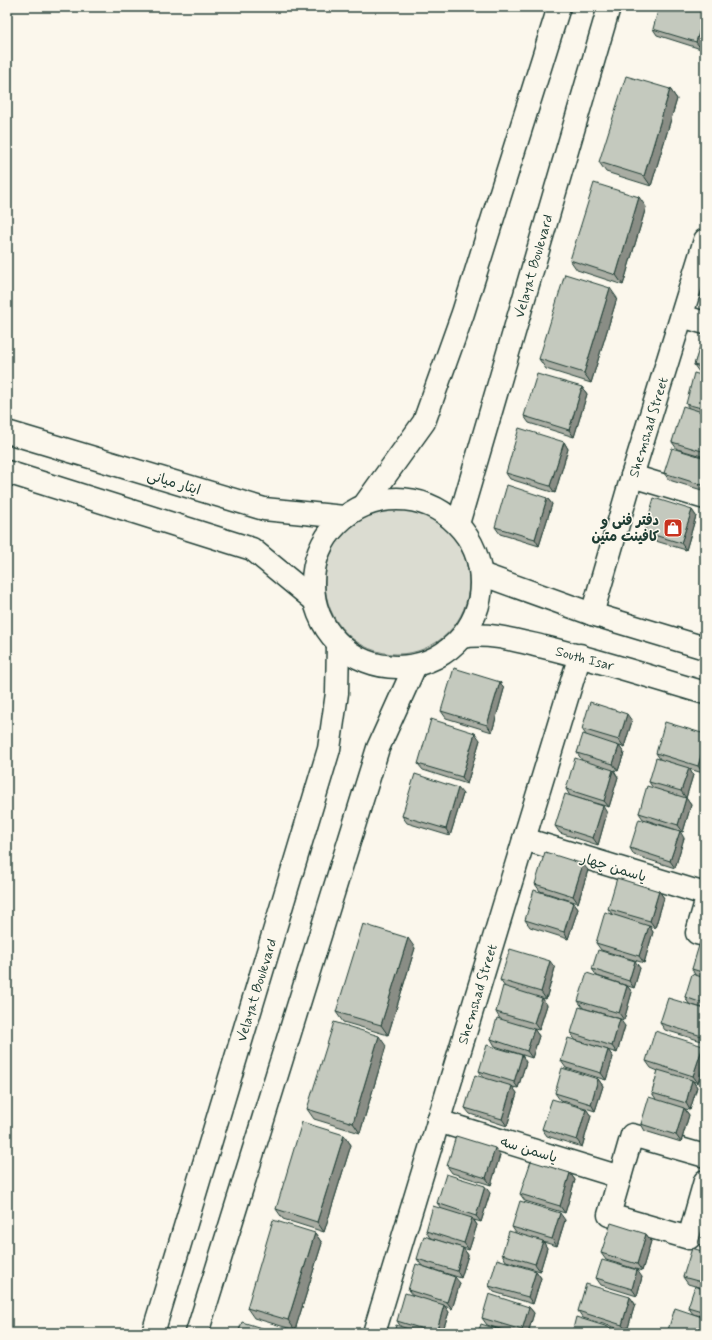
<svg xmlns="http://www.w3.org/2000/svg" width="712" height="1340" viewBox="0 0 712 1340" font-family="Mynerve,'Playpen Sans Arabic',sans-serif">
  <style>
    .green { fill: #dbdcd1; stroke: #7d8c82 }
    .lines { fill: none; stroke-linecap: round; stroke-linejoin: round }
    .minor-casing { stroke: #1f3d34; stroke-width: 25 }
    .tertiary-casing { stroke: #1f3d34; stroke-width: 25 }
    .secondary-casing { stroke: #1f3d34; stroke-width: 25 }
    .minor { stroke: #fbf7ec; stroke-width: 22 }
    .tertiary { stroke: #fbf7ec; stroke-width: 22 }
    .secondary { stroke: #fbf7ec; stroke-width: 22 }
    .wall { fill: #a9ada3; stroke: #1f3d34 }
    .shaded-wall { fill: #898d85; stroke: #1f3d34 }
    .building { fill: #c4c9be; stroke: #1f3d34 }
    .labels { text-anchor: middle; stroke-width: 3; stroke-linejoin: round; paint-order: stroke }
    .street-label { font-size: 14px; fill: #1f3d34; stroke: #fbf7ec }
    .poi-label { font-size: 14px; font-weight: bold; fill: #1f3d34; stroke: #fbf7ec; text-anchor: end }
  </style>
  <rect width="100%" height="100%" fill="#fbf7ec"/>
  <filter id="ink" filterUnits="userSpaceOnUse"><feTurbulence type="fractalNoise" baseFrequency=".025" numOctaves="2"/><feDisplacementMap in="SourceGraphic" scale="8" xChannelSelector="R" yChannelSelector="G"/><feConvolveMatrix kernelMatrix="1 2 1 2 8 2 1 2 1" color-interpolation-filters="sRGB"/></filter>
  <g filter="url(#ink)">
    <circle class="green" cx="397" cy="582" r="72"/>
    <g class="lines">
      <g class="minor-casing">
        <g id="minor">
          <polyline points="682,316 705,323"/>
          <polyline points="632,476 705,498"/>
          <polyline points="592,614 632,476 705,240"/>
          <polyline points="524,839 705,894"/>
          <polyline points="705,905 697,933 705,935"/>
          <polyline points="438,1121 620,1177"/>
          <polyline points="705,1156 632,1135 609,1215 689,1238 705,1181"/>
          <polyline points="374,1333 580,655"/>
        </g>
      </g>
      <g class="tertiary-casing">
        <g id="tertiary">
          <polyline points="365,504 424,422 463,313 559,7"/>
          <polyline points="458,524 609,7"/>
          <polyline points="153,1333 329,749 337,693 338,643"/>
          <polyline points="197,1333 378,748 415,666"/>
        </g>
      </g>
      <g class="secondary-casing">
        <g id="secondary">
          <polyline points="7,432 264,509 344,517"/>
          <polyline points="7,472 252,549 314,600"/>
          <circle cx="397" cy="583" r="84"/>
          <polyline points="481,574 592,614 705,648"/>
          <path d="M462,637C489,632 518,641 544,647C598,660 651,677 705,693"/>
        </g>
      </g>
      <use href="#minor" class="minor"/>
      <use href="#tertiary" class="tertiary"/>
      <use href="#secondary" class="secondary"/>
    </g>
    <g class="wall">
      <polygon points="705,7 701,49 657,35 653,29"/>
      <polygon points="670,89 677,99 651,186 606,172 599,162"/>
      <polygon points="646,207 623,285 577,270 570,260"/>
      <polygon points="617,298 591,383 546,369 539,359"/>
      <polygon points="705,333 705,374 699,372 694,365"/>
      <polygon points="705,376 705,457 677,449 672,442 689,408 686,404"/>
      <polygon points="582,387 587,394 574,437 529,423 524,416"/>
      <polygon points="564,442 568,449 555,493 510,479 506,473"/>
      <polygon points="705,458 705,491 669,480 664,473"/>
      <polygon points="547,498 552,504 539,546 500,534 495,527"/>
      <polygon points="692,510 696,516 686,550 649,539 644,532"/>
      <polygon points="500,682 504,689 492,732 446,718 441,711"/>
      <polygon points="632,721 624,747 619,746 624,753 618,771 614,770 618,777 609,807 570,796 566,789 582,760 577,753 586,735 582,729"/>
      <polygon points="705,734 703,773 689,769 693,775 686,798 691,805 683,832 643,819 639,813 653,788 649,782 660,759 656,753"/>
      <polygon points="480,740 467,784 423,770 418,764"/>
      <polygon points="463,794 450,836 407,823 402,816"/>
      <polygon points="607,813 598,845 560,833 555,826"/>
      <polygon points="684,838 675,868 634,855 630,848"/>
      <polygon points="588,870 578,903 540,891 535,884"/>
      <polygon points="659,891 664,898 655,928 649,926 653,932 644,963 601,950 596,943 612,914 608,909"/>
      <polygon points="573,902 578,909 568,939 530,927 525,920"/>
      <polygon points="705,944 705,1009 689,1004 685,997 695,975 692,969"/>
      <polygon points="415,948 388,1035 343,1022 336,1012"/>
      <polygon points="555,968 546,999 542,998 547,1005 539,1030 534,1029 539,1036 532,1058 495,1046 491,1039 500,1019 496,1012 505,987 500,980"/>
      <polygon points="640,968 634,988 597,976 592,969"/>
      <polygon points="627,986 632,992 624,1020 583,1008 578,1001"/>
      <polygon points="705,1009 705,1042 665,1030 660,1023"/>
      <polygon points="625,1026 617,1053 575,1040 571,1033"/>
      <polygon points="386,1046 360,1133 314,1119 307,1109"/>
      <polygon points="703,1046 705,1049 705,1061 698,1083 693,1081 697,1087 690,1110 685,1109 689,1115 681,1142 645,1131 641,1124 656,1099 652,1093 658,1071 651,1068 646,1061"/>
      <polygon points="608,1050 613,1057 606,1080 566,1068 561,1061"/>
      <polygon points="526,1062 518,1088 512,1087 517,1093 507,1126 470,1114 465,1108 484,1078 479,1071"/>
      <polygon points="598,1079 603,1086 595,1111 560,1100 555,1093"/>
      <polygon points="586,1109 591,1116 582,1147 547,1136 542,1129"/>
      <polygon points="344,1135 351,1145 324,1232 283,1219 276,1209"/>
      <polygon points="500,1155 491,1185 452,1173 447,1166"/>
      <polygon points="570,1173 575,1180 565,1213 525,1201 520,1194"/>
      <polygon points="490,1193 481,1222 474,1220 477,1225 469,1250 430,1238 426,1231 441,1208 437,1203"/>
      <polygon points="565,1220 557,1246 543,1242 547,1248 540,1271 506,1261 502,1254 516,1233 512,1227"/>
      <polygon points="705,1222 705,1252 703,1251 698,1244"/>
      <polygon points="315,1233 322,1243 295,1330 254,1318 247,1308"/>
      <polygon points="646,1234 651,1241 642,1271 606,1260 601,1253"/>
      <polygon points="463,1248 468,1255 461,1278 422,1266 417,1259"/>
      <polygon points="705,1252 705,1289 688,1284 683,1277"/>
      <polygon points="536,1271 541,1278 533,1304 494,1292 489,1286"/>
      <polygon points="642,1277 637,1296 601,1285 596,1278"/>
      <polygon points="460,1283 452,1309 444,1306 449,1312 442,1333 394,1333 401,1327 397,1321 413,1296 408,1290"/>
      <polygon points="705,1290 705,1317 693,1314 688,1307"/>
      <polygon points="630,1297 635,1304 627,1331 583,1318 578,1311"/>
      <polygon points="529,1307 534,1313 528,1333 513,1333 487,1325 482,1318"/>
    </g>
    <g class="shaded-wall">
      <polygon points="705,12 705,35 701,49 696,42"/>
      <polygon points="670,89 677,99 651,186 644,176"/>
      <polygon points="639,197 646,207 623,285 616,275"/>
      <polygon points="610,288 617,298 591,383 584,373"/>
      <polygon points="582,387 587,394 574,437 569,430"/>
      <polygon points="564,442 568,449 555,493 550,486"/>
      <polygon points="705,476 705,489 702,485"/>
      <polygon points="547,498 552,504 539,546 535,539"/>
      <polygon points="692,510 696,516 686,550 681,543"/>
      <polygon points="500,682 504,689 492,732 487,725"/>
      <polygon points="627,714 632,721 624,747 619,740"/>
      <polygon points="475,733 480,740 467,784 462,777"/>
      <polygon points="705,742 705,766 703,773 698,766"/>
      <polygon points="619,746 624,753 618,771 613,764"/>
      <polygon points="689,768 693,775 686,798 681,791"/>
      <polygon points="613,770 618,777 609,807 604,801"/>
      <polygon points="458,788 463,794 450,836 446,829"/>
      <polygon points="686,798 691,805 683,832 678,825"/>
      <polygon points="603,806 607,813 598,845 593,838"/>
      <polygon points="680,831 684,838 675,868 670,861"/>
      <polygon points="583,864 588,870 578,903 573,896"/>
      <polygon points="659,891 664,898 655,928 650,921"/>
      <polygon points="573,902 578,909 568,939 564,932"/>
      <polygon points="649,926 653,932 644,963 639,956"/>
      <polygon points="408,938 415,948 388,1035 381,1025"/>
      <polygon points="550,961 555,968 546,999 541,992"/>
      <polygon points="635,961 640,968 634,988 629,981"/>
      <polygon points="627,986 632,992 624,1020 619,1013"/>
      <polygon points="542,998 547,1005 539,1030 534,1023"/>
      <polygon points="620,1019 625,1026 617,1053 612,1046"/>
      <polygon points="534,1029 539,1036 532,1058 527,1051"/>
      <polygon points="379,1036 386,1046 360,1133 353,1123"/>
      <polygon points="703,1046 705,1049 705,1061 698,1083 693,1076"/>
      <polygon points="608,1050 613,1057 606,1080 601,1073"/>
      <polygon points="522,1055 526,1062 518,1088 514,1082"/>
      <polygon points="598,1079 603,1086 595,1111 591,1104"/>
      <polygon points="692,1080 697,1087 690,1110 686,1103"/>
      <polygon points="512,1086 517,1093 507,1126 502,1119"/>
      <polygon points="684,1108 689,1115 681,1142 676,1135"/>
      <polygon points="586,1109 591,1116 582,1147 577,1140"/>
      <polygon points="344,1135 351,1145 324,1232 317,1222"/>
      <polygon points="495,1148 500,1155 491,1185 486,1178"/>
      <polygon points="570,1173 575,1180 565,1213 560,1206"/>
      <polygon points="485,1186 490,1193 481,1222 476,1216"/>
      <polygon points="560,1213 565,1220 557,1246 552,1239"/>
      <polygon points="472,1218 477,1225 469,1250 464,1243"/>
      <polygon points="315,1233 322,1243 295,1330 288,1320"/>
      <polygon points="646,1234 651,1241 642,1271 637,1264"/>
      <polygon points="543,1241 547,1248 540,1271 535,1264"/>
      <polygon points="463,1248 468,1255 461,1278 457,1271"/>
      <polygon points="637,1270 642,1277 637,1296 632,1289"/>
      <polygon points="536,1271 541,1278 533,1304 528,1297"/>
      <polygon points="455,1277 460,1283 452,1309 447,1302"/>
      <polygon points="630,1297 635,1304 627,1331 622,1325"/>
      <polygon points="444,1305 449,1312 442,1333 436,1333"/>
      <polygon points="529,1307 534,1313 528,1333 524,1333 522,1330"/>
    </g>
    <g class="building">
      <polygon points="659,7 705,7 705,12 696,42 653,29"/>
      <polygon points="626,76 670,89 644,176 599,162"/>
      <polygon points="594,183 639,197 616,275 570,260"/>
      <polygon points="565,274 610,288 584,373 539,359"/>
      <polygon points="704,333 705,333 705,368 694,365"/>
      <polygon points="694,373 705,376 705,409 686,404"/>
      <polygon points="537,374 582,387 569,430 524,416"/>
      <polygon points="683,406 705,413 705,452 672,442"/>
      <polygon points="519,428 564,442 550,486 506,473"/>
      <polygon points="672,448 705,458 705,476 702,485 664,473"/>
      <polygon points="507,485 547,498 535,539 495,527"/>
      <polygon points="654,498 692,510 681,543 644,532"/>
      <polygon points="454,668 500,682 487,725 441,711"/>
      <polygon points="590,702 627,714 619,740 582,729"/>
      <polygon points="431,719 475,733 462,777 418,764"/>
      <polygon points="665,722 705,734 705,742 698,766 656,753"/>
      <polygon points="583,734 619,746 613,764 577,753"/>
      <polygon points="575,758 613,770 604,801 566,789"/>
      <polygon points="656,758 689,768 681,791 649,782"/>
      <polygon points="415,774 458,788 446,829 402,816"/>
      <polygon points="647,786 686,798 678,825 639,813"/>
      <polygon points="565,794 603,806 593,838 555,826"/>
      <polygon points="639,819 680,831 670,861 630,848"/>
      <polygon points="545,852 583,864 573,896 535,884"/>
      <polygon points="617,878 659,891 650,921 608,909"/>
      <polygon points="534,890 573,902 564,932 525,920"/>
      <polygon points="605,912 649,926 639,956 596,943"/>
      <polygon points="363,924 408,938 381,1025 336,1012"/>
      <polygon points="700,942 705,944 705,973 692,969"/>
      <polygon points="510,949 550,961 541,992 500,980"/>
      <polygon points="598,950 635,961 629,981 592,969"/>
      <polygon points="587,973 627,986 619,1013 578,1001"/>
      <polygon points="692,974 705,978 705,1004 685,997"/>
      <polygon points="503,986 542,998 534,1023 496,1012"/>
      <polygon points="668,998 705,1009 705,1037 660,1023"/>
      <polygon points="579,1007 620,1019 612,1046 571,1033"/>
      <polygon points="497,1018 534,1029 527,1051 491,1039"/>
      <polygon points="334,1022 379,1036 353,1123 307,1109"/>
      <polygon points="655,1031 703,1046 693,1076 646,1061"/>
      <polygon points="568,1038 608,1050 601,1073 561,1061"/>
      <polygon points="487,1045 522,1055 514,1082 479,1071"/>
      <polygon points="562,1068 598,1079 591,1104 555,1093"/>
      <polygon points="658,1070 692,1080 686,1103 652,1093"/>
      <polygon points="475,1075 512,1086 502,1119 465,1108"/>
      <polygon points="649,1097 684,1108 676,1135 641,1124"/>
      <polygon points="552,1099 586,1109 577,1140 542,1129"/>
      <polygon points="302,1122 344,1135 317,1222 276,1209"/>
      <polygon points="456,1136 495,1148 486,1178 447,1166"/>
      <polygon points="531,1161 570,1173 560,1206 520,1194"/>
      <polygon points="446,1174 485,1186 476,1216 437,1203"/>
      <polygon points="520,1201 560,1213 552,1239 512,1227"/>
      <polygon points="433,1206 472,1218 464,1243 426,1231"/>
      <polygon points="273,1220 315,1233 288,1320 247,1308"/>
      <polygon points="704,1222 705,1222 705,1246 698,1244"/>
      <polygon points="611,1223 646,1234 637,1264 601,1253"/>
      <polygon points="509,1231 543,1241 535,1264 502,1254"/>
      <polygon points="424,1236 463,1248 457,1271 417,1259"/>
      <polygon points="692,1248 705,1252 705,1283 683,1277"/>
      <polygon points="497,1259 536,1271 528,1297 489,1286"/>
      <polygon points="602,1260 637,1270 632,1289 596,1278"/>
      <polygon points="416,1264 455,1277 447,1302 408,1290"/>
      <polygon points="586,1284 630,1297 622,1325 578,1311"/>
      <polygon points="695,1286 705,1290 705,1312 688,1307"/>
      <polygon points="405,1293 444,1305 436,1333 397,1321"/>
      <polygon points="489,1294 529,1307 522,1330 482,1318"/>
      <polygon points="675,1308 705,1318 705,1333 667,1333"/>
      <polygon points="576,1317 621,1331 621,1333 572,1333"/>
      <polygon points="242,1322 278,1333 238,1333"/>
      <polygon points="481,1324 510,1333 478,1333"/>
      <polygon points="396,1325 421,1333 394,1333"/>
    </g>
  </g>
  <defs>
    <g id="shop-square" transform="scale(1)"><rect x="-9" y="-9" width="18" height="18" rx="4" fill="#c8321e" stroke="#fbf7ec"/><path d="M-5-2.5h2.3a2.7 3.5 0 0 1 5.4 0H5L5.5 6h-11ZM-1.5-2.5h3a1.5 2.3 0 0 0-3 0Z" fill="#fff"/></g>
  </defs>
  <g fill-rule="evenodd">
    <use href="#shop-square" x="673" y="528"/>
  </g>
  <g class="labels">
    <g class="street-label">
      <text transform="translate(533 266) rotate(-74)" y="5">Velayat Boulevard</text>
      <text transform="translate(648 427) rotate(-73)" y="5">Shemshad Street</text>
      <text transform="translate(174 482) rotate(17)" y="5">ایثار میانی</text>
      <text transform="translate(585 658) rotate(15)" y="5">South Isar</text>
      <text transform="translate(614 867) rotate(17)" y="5">یاسمن چهار</text>
      <text transform="translate(256 990) rotate(-73)" y="5">Velayat Boulevard</text>
      <text transform="translate(477 994) rotate(-73)" y="5">Shemshad Street</text>
      <text transform="translate(529 1149) rotate(17)" y="5">یاسمن سه</text>
    </g>
    <g class="poi-label">
      <text x="659" y="525">دفتر فنی و<tspan x="659" dy="16">کافینت متین</tspan></text>
    </g>
  </g>
  <rect width="712" height="1340" fill="none" stroke="#fbf7ec" stroke-width="24"/>
  <rect x="12" y="12" width="688" height="1316" fill="none" stroke="#1f3d34" stroke-width="1.5" filter="url(#ink)"/>
</svg>
